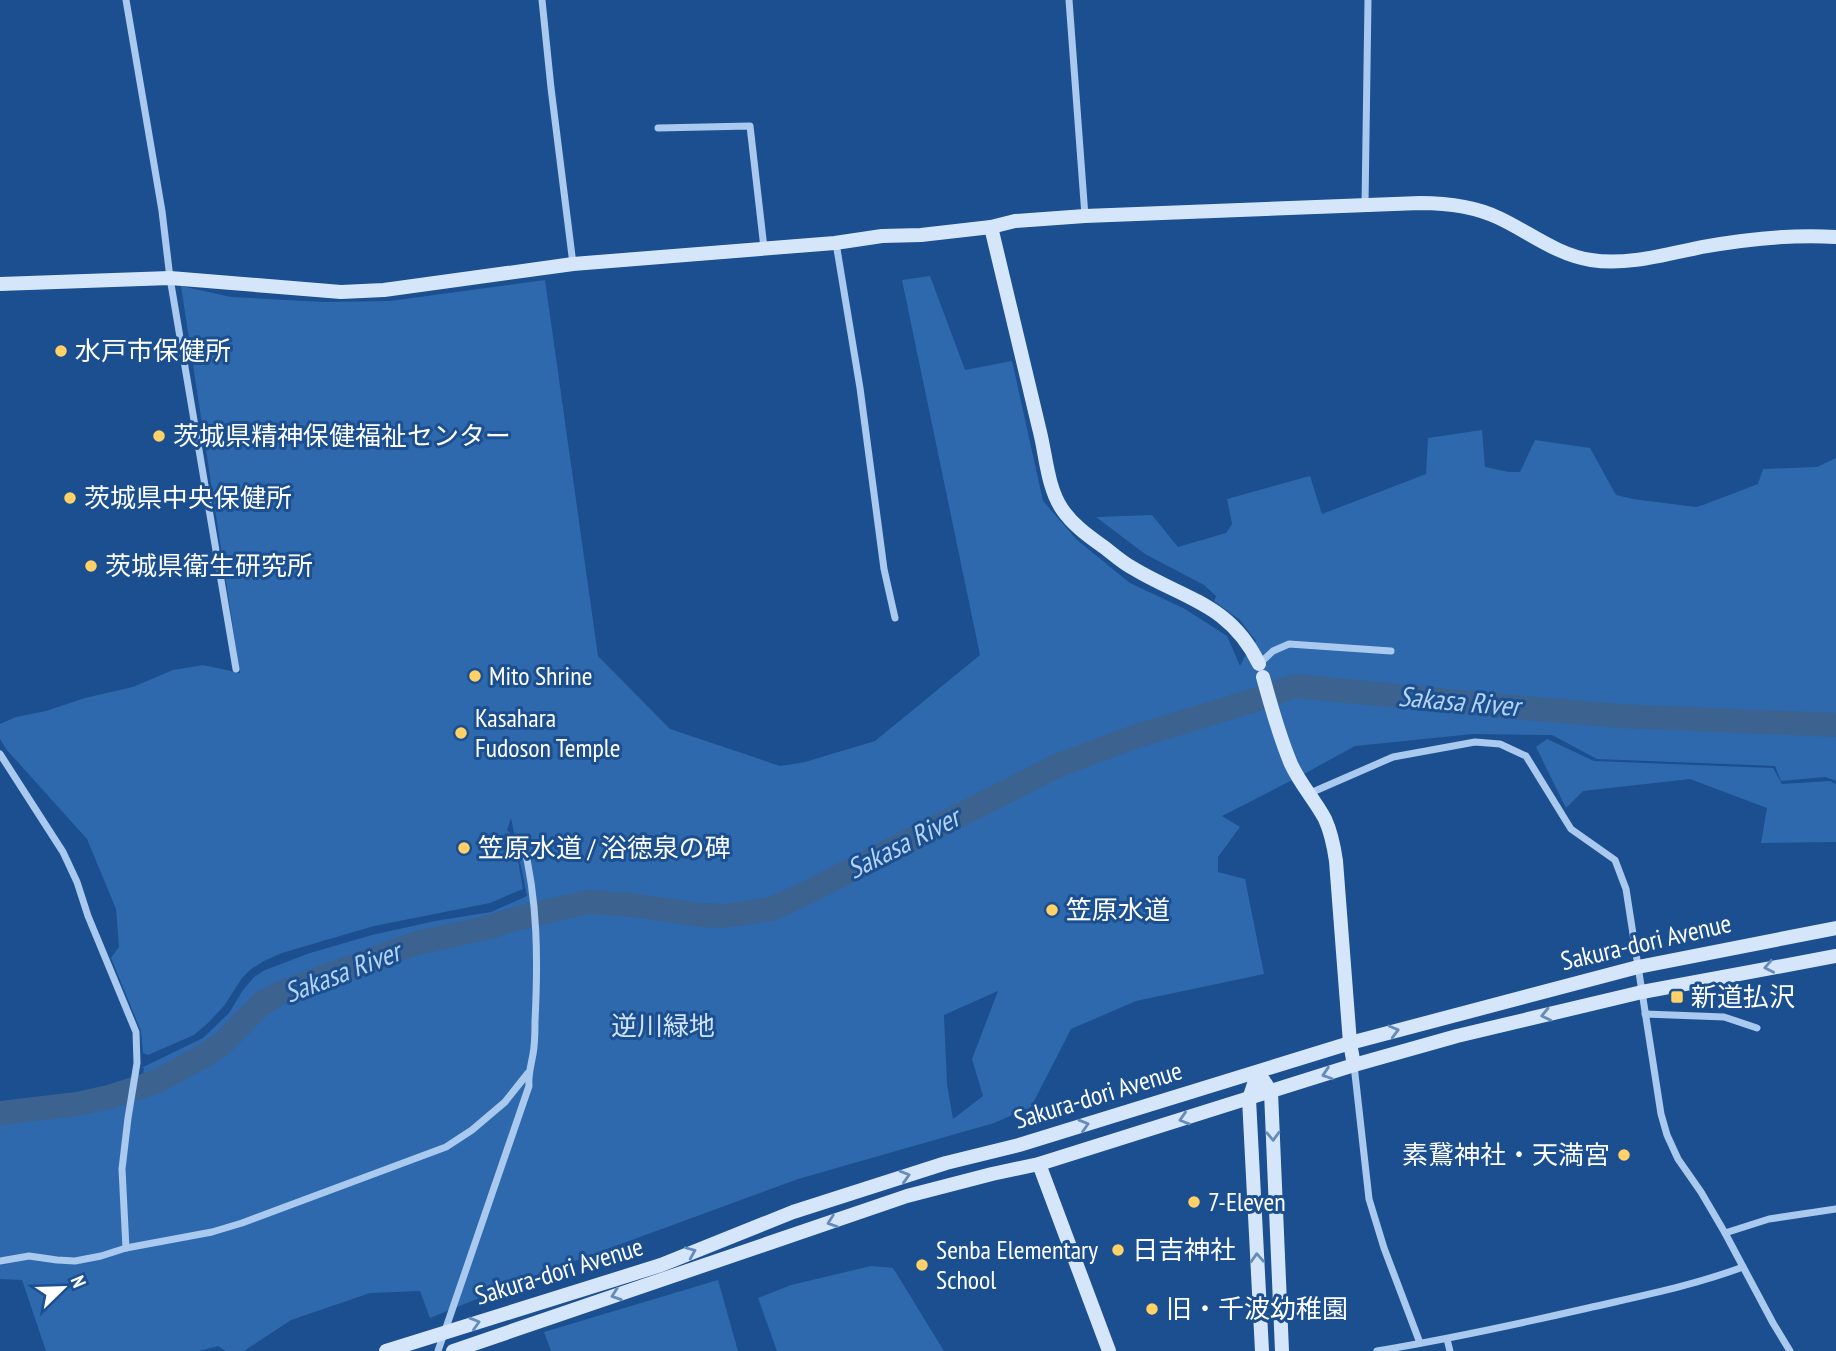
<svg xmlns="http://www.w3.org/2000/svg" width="1836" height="1351" viewBox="0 0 1836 1351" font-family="'PT Sans Narrow','Noto Sans JP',sans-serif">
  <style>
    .green { fill: #2e69ad; fill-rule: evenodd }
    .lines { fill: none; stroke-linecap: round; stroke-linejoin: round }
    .river { stroke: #3c6290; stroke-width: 24 }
    .street { stroke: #a9c9ee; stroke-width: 7 }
    .secondary { stroke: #d6e6fa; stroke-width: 14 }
    .oneway { stroke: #668bba }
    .poi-dot { fill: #ffd166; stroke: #1b4f8f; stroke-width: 2.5 }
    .labels { text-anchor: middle; stroke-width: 6; stroke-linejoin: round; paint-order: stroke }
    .poi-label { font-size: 26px; fill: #fff; stroke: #1b4f8f; text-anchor: start }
    .street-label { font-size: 26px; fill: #fff; stroke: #1b4f8f }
    .park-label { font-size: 26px; fill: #cfe3fa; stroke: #1b4f8f }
    .water-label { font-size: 28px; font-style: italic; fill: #b5d3f5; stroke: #1b4f8f }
  </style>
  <rect width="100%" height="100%" fill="#1b4f8f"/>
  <g class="green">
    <path d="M930,276L965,370L1012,361L1043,501L1077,540L1130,583L1185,609L1227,636L1240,666L1249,648L1256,641L1240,620L1214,601L1216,596L1204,585L1145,554L1096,517L1152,515L1178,547L1226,533L1232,524L1227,499L1310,476L1322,514L1426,474L1428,438L1482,430L1485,467L1509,472H1520L1535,440L1590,448L1616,495L1633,499L1696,507L1703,505L1758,484L1763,469L1817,467L1836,458V781L1825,777L1781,781L1775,766L1597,759L1552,735L1473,734L1355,746L1304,774L1222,816L1240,827L1218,857V872L1245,879L1264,974L1136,1001L1071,1029L1031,1107L994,1123L798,1179L531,1277L430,1318L420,1291L370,1293L291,1320L244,1351H226L218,1346L199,1351H46L22,1280L0,1279V1122L138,1099L144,1068H141L203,1038L229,1013L243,990L254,977L265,970L310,953L372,935L435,921L491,912L527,896L511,818L507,830L514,837L523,889L490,903L374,926L282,953L264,961L251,969L242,978L224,1006L208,1023L194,1035L148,1055L143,1053L141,1031L111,958L119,947L116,909L87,839L6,749L0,739V724L16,717L46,711L85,698L133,687L173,670L203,665L240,673L181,286L231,297L324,302L390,301L545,280L598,656L670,729L780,766L805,762L875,741L980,655L902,280ZM998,991L972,1059L983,1096L953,1119L947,1084L944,1015Z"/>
    <polygon points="1547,739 1594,761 1773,768 1782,784 1830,781 1836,784 1836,842 1761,843 1767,808 1690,779 1583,791 1566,808 1536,747"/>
    <polygon points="871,1266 893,1268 944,1351 777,1351 758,1298 791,1285"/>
    <polygon points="718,1280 738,1351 551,1351 544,1332"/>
  </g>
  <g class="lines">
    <polyline class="river" points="0,1113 77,1104 109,1097 156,1082 207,1054 223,1043 261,1004 280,993 417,943 490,927 515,919 588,902 632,905 700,915 725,916 771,909 800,896 1059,765 1137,736 1255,700 1295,686 1502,706 1621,716 1836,725"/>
    <g class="street">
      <polyline points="126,0 162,211 170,278 236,669"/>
      <polyline points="542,0 551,88 573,264"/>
      <polyline points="1069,0 1085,216"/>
      <polyline points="658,128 750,126 764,248"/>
      <polyline points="1365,205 1368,0"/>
      <polyline points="836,243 860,388 884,569 895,618"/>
      <polyline points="1259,666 1259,664 1273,651 1289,644 1391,651"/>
      <polyline points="0,754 63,852 77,882 88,916 136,1032 137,1063 128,1118 122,1169 126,1248"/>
      <polyline points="1308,794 1393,757 1475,742 1500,744 1526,756 1571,829 1615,860 1626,889 1661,1114 1667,1135 1678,1159 1701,1192 1725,1233 1773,1323 1790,1351"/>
      <polyline points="1645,1014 1724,1017 1757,1028"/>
      <polyline points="1354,1065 1369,1199 1384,1248 1420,1343"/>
      <polyline points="1725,1233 1769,1219 1836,1209"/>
      <polyline points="0,1261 29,1256 57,1260 75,1261 101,1256 126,1248 212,1232 242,1223 446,1147 472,1130 505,1102 528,1073"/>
      <polyline points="1447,1339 1450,1351"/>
      <path d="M438,1351L529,1086C528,1074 531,1066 533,1054C535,1044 535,1032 535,1021C538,961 538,901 523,842"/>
      <path d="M1377,1351C1448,1339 1518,1324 1588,1308C1640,1296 1692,1286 1743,1267"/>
    </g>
    <g class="secondary">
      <path d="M991,227C1007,294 1023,361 1039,428C1046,454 1047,487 1062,509C1072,524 1087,535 1101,545C1111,552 1120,561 1131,567C1183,599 1230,603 1259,664"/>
      <path d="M0,284L170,278L341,292L384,290L573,264L835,243L882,236L921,235L991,227L1015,221L1085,216L1420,203C1447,203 1474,206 1499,218C1529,232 1557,255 1591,260C1627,266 1667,254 1702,247C1747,239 1791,234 1836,237"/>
      <path d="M1263,677C1271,706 1279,736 1291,764C1300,784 1315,800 1325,819C1331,832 1334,847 1336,861L1350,1043L1354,1065"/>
      <polyline points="1258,1072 1271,1092 1282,1351"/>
      <polyline points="1258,1072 1249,1099 1262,1351"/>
      <polyline points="1039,1164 1109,1351"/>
      <polyline points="386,1351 661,1265 793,1212 946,1163 1019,1145 1350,1043 1638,967 1836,928"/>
      <polyline points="453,1351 907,1196 992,1174 1039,1164 1354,1065 1457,1036 1642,992 1836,956"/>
    </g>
  </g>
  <defs><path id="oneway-chevron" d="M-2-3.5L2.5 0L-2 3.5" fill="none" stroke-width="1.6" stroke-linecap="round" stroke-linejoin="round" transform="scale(1.75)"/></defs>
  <g class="oneway">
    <use href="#oneway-chevron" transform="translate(1769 967) rotate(169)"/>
    <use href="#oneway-chevron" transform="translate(1546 1015) rotate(167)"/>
    <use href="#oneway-chevron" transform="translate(1394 1031) rotate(-15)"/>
    <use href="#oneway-chevron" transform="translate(1327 1074) rotate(162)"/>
    <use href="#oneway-chevron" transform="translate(1184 1119) rotate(163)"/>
    <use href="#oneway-chevron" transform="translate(1084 1125) rotate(-17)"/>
    <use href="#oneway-chevron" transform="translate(1273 1136) rotate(88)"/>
    <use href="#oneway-chevron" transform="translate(905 1176) rotate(-17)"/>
    <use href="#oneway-chevron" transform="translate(832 1222) rotate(161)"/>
    <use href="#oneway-chevron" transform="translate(691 1252) rotate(-23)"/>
    <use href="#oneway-chevron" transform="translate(1257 1258) rotate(-93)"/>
    <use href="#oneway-chevron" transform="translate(616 1295) rotate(161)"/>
    <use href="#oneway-chevron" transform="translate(475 1323) rotate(-17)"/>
  </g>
  <g class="poi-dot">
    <circle cx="61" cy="351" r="7"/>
    <circle cx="159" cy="436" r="7"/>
    <circle cx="70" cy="498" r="7"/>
    <circle cx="91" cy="566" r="7"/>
    <circle cx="475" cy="676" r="7"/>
    <circle cx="461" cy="733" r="7"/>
    <circle cx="464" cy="848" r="7"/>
    <circle cx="1052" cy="910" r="7"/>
    <rect x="1670" y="990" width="14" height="14" rx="3.5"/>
    <circle cx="1624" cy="1155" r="7"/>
    <circle cx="1194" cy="1202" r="7"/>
    <circle cx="1118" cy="1250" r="7"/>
    <circle cx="922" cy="1265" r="7"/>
    <circle cx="1152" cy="1309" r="7"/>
  </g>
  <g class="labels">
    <g class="poi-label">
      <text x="75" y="360">水戸市保健所</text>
      <text x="173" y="445">茨城県精神保健福祉センター</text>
      <text x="84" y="507">茨城県中央保健所</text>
      <text x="105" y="575">茨城県衛生研究所</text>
      <text x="489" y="685">Mito Shrine</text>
      <text x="475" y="727">Kasahara<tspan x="475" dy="30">Fudoson Temple</tspan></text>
      <text x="478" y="857">笠原水道 / 浴徳泉の碑</text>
      <text x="1066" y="919">笠原水道</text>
      <text x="1691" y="1006">新道払沢</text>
      <text x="1610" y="1164" text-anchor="end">素鵞神社・天満宮</text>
      <text x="1208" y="1211">7-Eleven</text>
      <text x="936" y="1259">Senba Elementary<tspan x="936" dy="30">School</tspan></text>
      <text x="1132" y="1259">日吉神社</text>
      <text x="1166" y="1318">旧・千波幼稚園</text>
    </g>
    <g class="street-label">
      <text transform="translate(1646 942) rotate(-13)" y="9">Sakura-dori Avenue</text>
      <text transform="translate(1098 1095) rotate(-17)" y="9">Sakura-dori Avenue</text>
      <text transform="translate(559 1271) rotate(-17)" y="9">Sakura-dori Avenue</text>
    </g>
    <g class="park-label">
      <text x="663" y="1035">逆川緑地</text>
    </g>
    <g class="water-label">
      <text transform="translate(1459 701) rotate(5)" y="10">Sakasa River</text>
      <text transform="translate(903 843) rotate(-27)" y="10">Sakasa River</text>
      <text transform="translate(342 972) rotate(-21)" y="10">Sakasa River</text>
    </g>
  </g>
  <g transform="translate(63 1288) rotate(67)" stroke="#1b4f8f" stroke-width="5" paint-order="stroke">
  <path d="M0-5L12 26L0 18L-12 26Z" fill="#ffffff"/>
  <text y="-10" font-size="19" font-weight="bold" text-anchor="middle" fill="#ffffff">N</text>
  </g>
</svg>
